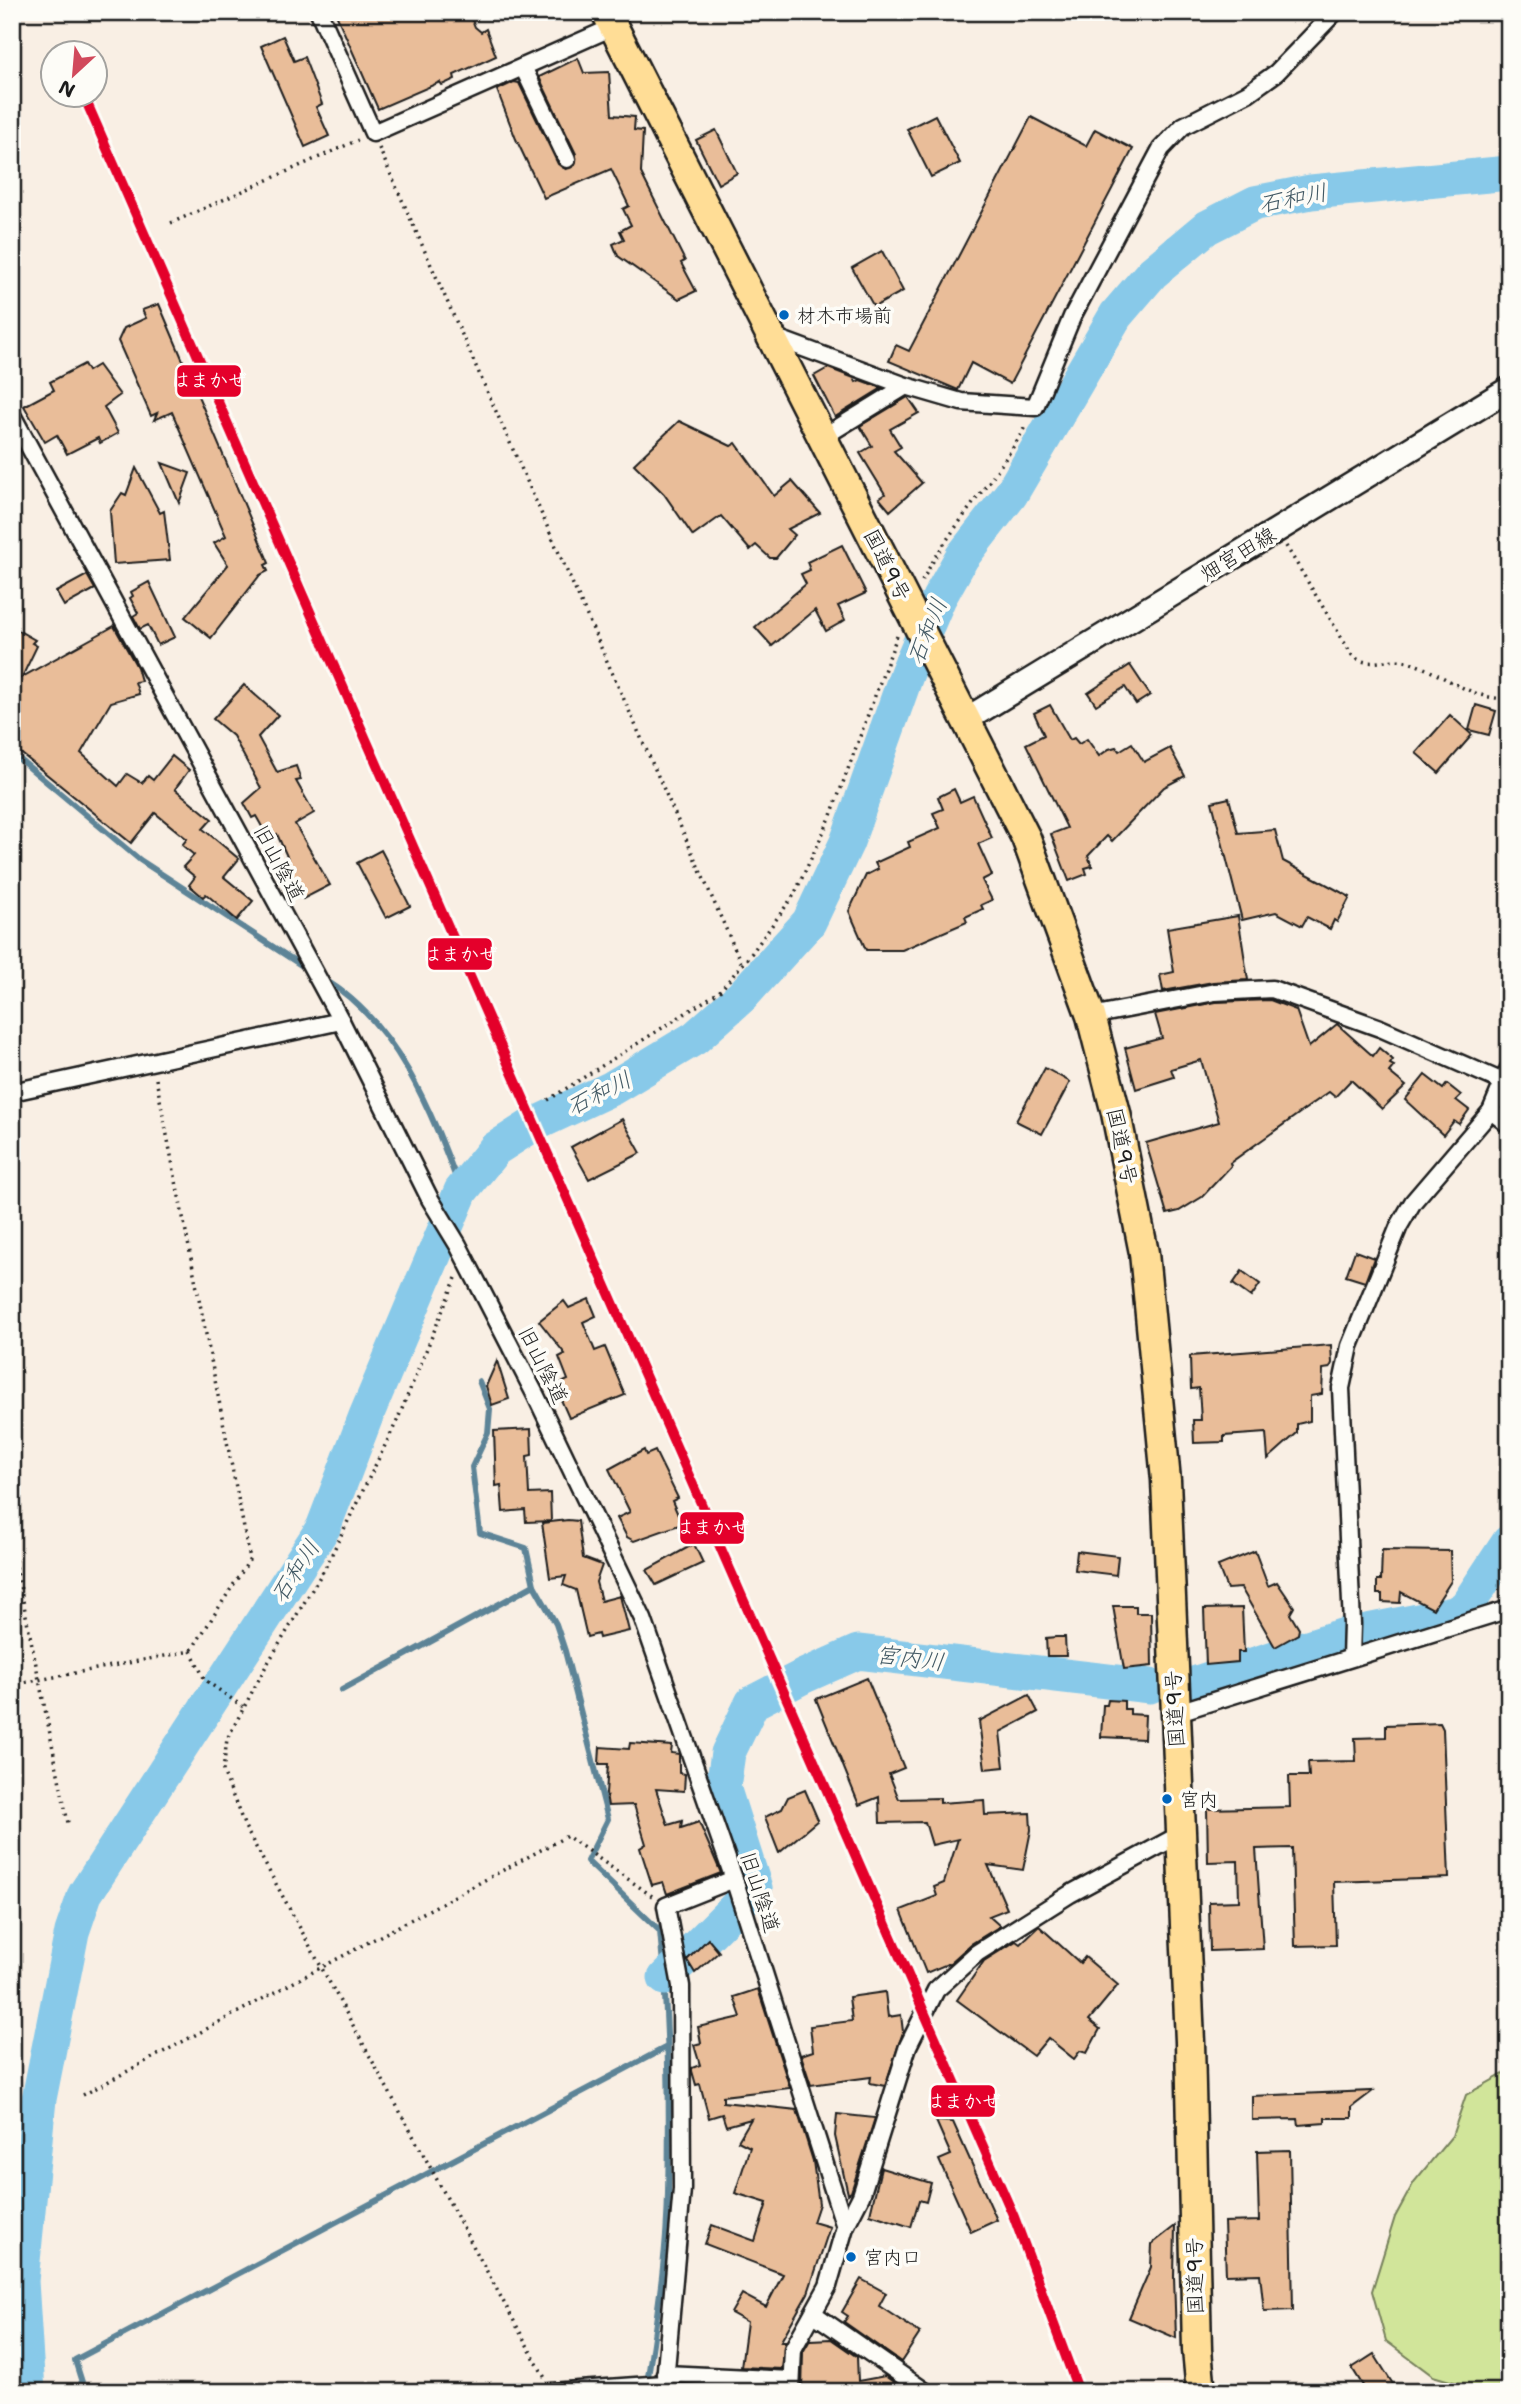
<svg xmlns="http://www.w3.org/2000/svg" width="1521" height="2404" viewBox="0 0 1521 2404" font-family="'Shantell Sans','Klee One',sans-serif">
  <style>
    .green { fill: #d1e59a; stroke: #76805b; stroke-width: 2 }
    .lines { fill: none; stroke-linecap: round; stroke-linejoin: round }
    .stream { stroke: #5d8497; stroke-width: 6 }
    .river { stroke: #88c9e9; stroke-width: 35 }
    .building { fill: #e9bd99; stroke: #1c1c1c; stroke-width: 2 }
    .street-casing { stroke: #1c1c1c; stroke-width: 21 }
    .secondary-casing { stroke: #1c1c1c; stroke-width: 28 }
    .highway-casing { stroke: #1c1c1c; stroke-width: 33 }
    .path { stroke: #1c1c1c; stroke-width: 3.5; stroke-dasharray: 2 5; stroke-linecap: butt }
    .street { stroke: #fdfcf7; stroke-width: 16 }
    .secondary { stroke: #fdfcf7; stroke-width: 23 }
    .highway { stroke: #ffdd96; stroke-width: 28 }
    .rail-1-casing { stroke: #fdfcf7; stroke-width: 16 }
    .rail-1 { stroke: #e4002b; stroke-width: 10 }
    .bus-dot { fill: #0065bd; stroke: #fdfcf7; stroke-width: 2.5 }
    .labels { text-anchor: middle; stroke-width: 7; stroke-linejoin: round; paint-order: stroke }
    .bus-label { font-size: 19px; fill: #1c1c1c; stroke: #fdfcf7; text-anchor: start }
    .street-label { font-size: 21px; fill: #1c1c1c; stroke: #fdfcf7 }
    .water-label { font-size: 23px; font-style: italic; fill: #425964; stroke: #fdfcf7 }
    .line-badge { stroke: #fdfcf7; stroke-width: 2.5 }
    .badge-label { font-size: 19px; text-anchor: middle; font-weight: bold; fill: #fff }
  </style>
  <rect width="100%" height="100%" fill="#f9efe4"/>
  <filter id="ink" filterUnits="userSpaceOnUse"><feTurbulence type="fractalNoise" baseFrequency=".0143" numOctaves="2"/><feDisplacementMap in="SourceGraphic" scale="14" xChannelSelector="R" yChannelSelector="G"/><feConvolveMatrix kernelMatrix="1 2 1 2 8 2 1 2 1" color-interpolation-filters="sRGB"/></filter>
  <g filter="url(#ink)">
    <polygon class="green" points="1509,2071 1509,2383 1495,2390 1467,2386 1433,2376 1386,2341 1372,2291 1395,2217 1414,2182 1452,2136 1466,2095"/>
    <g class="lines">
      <g class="stream">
        <polyline points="12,753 140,860 307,969"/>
        <path d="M322,978C398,1022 432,1114 461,1191"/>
        <path d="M479,1381L490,1409L488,1433L472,1467L480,1533L526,1548L534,1585L556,1624L565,1651L608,1819L587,1861L660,1931C668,2013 670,2110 668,2193C667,2257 656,2321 647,2384"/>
        <polyline points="342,1690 534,1585"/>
        <polyline points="85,2392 75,2360 665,2048"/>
      </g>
      <g class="river">
        <polyline points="1194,1684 1342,1636 1454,1614 1466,1607 1509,1542"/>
        <polyline points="665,1978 755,1888 723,1787 728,1753 752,1703 804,1676 858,1652 1150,1686"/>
        <polyline points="28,2392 21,2281 39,2099 72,1932 85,1894 323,1528 366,1416 461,1191 495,1149 531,1126 612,1088 695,1038 742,996 809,922 847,842 907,673 939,598 962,557 1011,494 1116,315 1152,273 1206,228 1255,203 1311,192 1509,173"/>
      </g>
    </g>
    <g class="building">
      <polygon points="335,12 469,12 475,27 481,32 486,29 496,56 454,75 455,79 442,85 440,82 378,109"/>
      <polygon points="283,36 294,61 304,57 322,104 316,107 329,136 305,147 261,46"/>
      <polygon points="578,58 584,73 609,72 612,115 635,117 634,130 643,131 641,173 685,261 681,263 696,291 679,299 618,256 613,244 624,239 620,231 631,225 623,209 629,206 611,169 544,198 516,139 497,90 514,82 519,83 558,164 566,169 575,165 576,154 539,77"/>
      <polygon points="935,115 960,163 931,177 907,129"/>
      <polygon points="1031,117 1086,146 1095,129 1133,149 1010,384 971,363 958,390 889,361 896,345 909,351"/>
      <polygon points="716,130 737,173 718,184 696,140"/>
      <polygon points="882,251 903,291 874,307 852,268"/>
      <polygon points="159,304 269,563 265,565 268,571 260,575 211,638 185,617 228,565 214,543 226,536 172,412 154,420 157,413 151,416 118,341 124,328 146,318 142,310"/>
      <polygon points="84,364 88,371 98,365 120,395 104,407 118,433 100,443 98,438 67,454 57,435 45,442 24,406 54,390 50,382"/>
      <polygon points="828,368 854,378 856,382 860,380 882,388 835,417 814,376"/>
      <polygon points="908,397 919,413 890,429 901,447 894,451 922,483 890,511 879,498 885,494 860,453 872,446 860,426"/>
      <polygon points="679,421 731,446 736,443 774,496 792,481 820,513 788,529 795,535 776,558 770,558 756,545 750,550 721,516 693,536 664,494 634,464"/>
      <polygon points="162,463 190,473 179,503"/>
      <polygon points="136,468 160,513 164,511 170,560 114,564 110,511 122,493 126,495"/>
      <polygon points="842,545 866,593 838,606 845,620 842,622 826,631 815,610 772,646 755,627 806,584 801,574 810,570 807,562"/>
      <polygon points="87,575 95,589 64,606 56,592"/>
      <polygon points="149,582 175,637 158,645 148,625 140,629 133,616 138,613 130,598 133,596 131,592"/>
      <polygon points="114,626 137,667 141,681 135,682 139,694 111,702 81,753 118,786 127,774 142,783 148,776 153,780 172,756 189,770 175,789 212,819 203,829 239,859 224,877 253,901 237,920 206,894 203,897 189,885 195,877 183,867 194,855 182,845 187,839 155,813 131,843 12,746 12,627 35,640 32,643 37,646 22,677"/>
      <polygon points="1130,665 1150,695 1136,704 1125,687 1096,705 1088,693"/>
      <polygon points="244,685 278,715 258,737 277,772 296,766 301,780 296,781 314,813 295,824 330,885 303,899 285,864 289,861 277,834 269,839 256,816 252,818 244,803 261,788 233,736 213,719"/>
      <polygon points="1050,705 1070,740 1074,738 1079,744 1087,739 1099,756 1109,749 1116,747 1119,751 1132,743 1144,762 1170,748 1185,776 1164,787 1112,841 1107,836 1088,856 1092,866 1085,868 1087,874 1069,881 1051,834 1067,828 1026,744 1044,735 1034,713"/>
      <polygon points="1476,705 1496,711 1489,735 1469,730"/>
      <polygon points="1450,715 1472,735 1439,773 1416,753"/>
      <polygon points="954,789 960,802 973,796 992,838 978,844 992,875 982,880 992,900 981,905 983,909 965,917 967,922 902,950 866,950 849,911 866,875 878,869 875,863 910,847 908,842 940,828 933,813 943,809 938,797"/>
      <polygon points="1229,798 1238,833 1275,830 1283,861 1350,897 1337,922 1334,920 1330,929 1307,917 1302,926 1276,912 1242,920 1212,802"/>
      <polygon points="381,850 410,906 386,918 357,863"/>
      <polygon points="1238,916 1248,980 1213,982 1163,991 1160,975 1174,972 1167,928"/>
      <polygon points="1270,1000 1296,1010 1309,1047 1337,1024 1373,1056 1379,1048 1393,1060 1390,1064 1394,1066 1389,1072 1406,1086 1382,1109 1351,1080 1335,1097 1329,1092 1230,1163 1231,1166 1202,1197 1179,1211 1167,1214 1146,1143 1219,1122 1201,1060 1171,1069 1174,1077 1136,1089 1125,1048 1162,1038 1155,1014 1216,1002"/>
      <polygon points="1045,1068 1070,1082 1042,1134 1016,1121"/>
      <polygon points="1425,1075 1443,1089 1447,1084 1461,1095 1456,1100 1469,1110 1459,1124 1454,1121 1443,1135 1405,1100"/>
      <polygon points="622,1119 641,1153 589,1179 571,1147"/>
      <polygon points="1355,1251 1374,1258 1365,1282 1346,1276"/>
      <polygon points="1242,1271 1260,1284 1251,1297 1233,1284"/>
      <polygon points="589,1299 596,1316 583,1322 595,1351 605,1347 625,1395 569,1418 555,1386 568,1380 559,1357 565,1354 539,1321 564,1301 569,1308"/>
      <polygon points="1331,1345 1332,1363 1330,1368 1323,1369 1322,1394 1310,1396 1310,1421 1297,1424 1297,1433 1268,1459 1266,1433 1224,1436 1224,1442 1194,1443 1193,1420 1201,1420 1199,1388 1191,1389 1190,1356"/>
      <polygon points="497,1361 509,1399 492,1405 486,1386"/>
      <polygon points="531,1429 532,1455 527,1456 529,1494 550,1493 551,1521 526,1522 525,1510 503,1512 501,1485 496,1486 494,1431"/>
      <polygon points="644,1450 646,1455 655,1451 678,1498 672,1501 682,1524 634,1541 627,1537 617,1518 630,1512 609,1469"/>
      <polygon points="568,1520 578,1521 583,1558 602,1565 596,1582 601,1601 620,1596 629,1631 599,1638 598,1634 587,1637 576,1590 563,1585 566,1576 550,1578 542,1523"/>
      <polygon points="694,1544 703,1563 656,1585 647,1570"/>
      <polygon points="1382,1550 1450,1551 1451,1581 1433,1609 1401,1592 1400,1603 1382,1602 1382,1594 1377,1594 1377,1580 1381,1580"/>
      <polygon points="1077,1551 1118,1556 1116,1575 1075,1570"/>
      <polygon points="1255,1551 1268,1586 1277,1582 1294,1607 1290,1614 1299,1629 1298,1634 1275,1647 1241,1588 1227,1589 1218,1566"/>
      <polygon points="1113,1606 1136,1606 1136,1613 1151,1613 1152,1666 1124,1669"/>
      <polygon points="1242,1608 1244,1652 1238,1652 1238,1662 1206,1665 1204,1609"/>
      <polygon points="1056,1637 1065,1637 1066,1656 1047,1656 1046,1638"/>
      <polygon points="867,1678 904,1768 889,1774 899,1799 940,1798 940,1803 984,1800 985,1815 1030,1813 1031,1830 1023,1870 988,1865 1007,1909 989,1916 1000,1926 971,1944 950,1963 926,1973 901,1910 937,1896 934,1887 944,1883 958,1839 932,1845 925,1822 880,1823 879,1797 859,1805 816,1699"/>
      <polygon points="1029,1695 1038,1712 1000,1732 1004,1767 985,1769 979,1721"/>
      <polygon points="1108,1700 1124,1701 1124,1709 1130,1709 1130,1714 1145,1715 1144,1739 1101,1737 1103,1705 1107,1705"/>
      <polygon points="1440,1723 1443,1729 1449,1878 1334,1882 1336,1945 1295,1946 1292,1848 1256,1849 1263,1949 1210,1951 1209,1902 1239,1901 1238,1861 1208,1862 1207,1809 1290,1807 1289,1776 1309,1776 1308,1762 1356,1761 1355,1738 1386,1737 1386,1725"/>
      <polygon points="630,1743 672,1746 671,1753 679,1754 679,1773 685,1774 684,1791 656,1789 668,1825 682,1821 681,1828 699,1822 721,1873 667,1894 663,1882 652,1885 640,1848 646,1844 634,1805 608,1806 606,1794 608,1764 599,1764 600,1747 629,1749"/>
      <polygon points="805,1790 818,1820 779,1853 765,1817 782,1809 788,1797"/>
      <polygon points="1039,1926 1080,1963 1085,1957 1118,1985 1089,2020 1100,2029 1087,2053 1080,2051 1074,2059 1048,2038 1033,2056 957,2000 984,1961 1016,1941 1020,1944"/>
      <polygon points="708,1939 719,1952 695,1973 687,1960"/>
      <polygon points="758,1989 790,2088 723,2096 723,2102 797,2110 813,2161 819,2204 813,2222 830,2227 808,2293 781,2341 786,2341 782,2369 741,2367 747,2322 731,2313 742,2294 766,2307 783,2274 705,2244 712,2225 755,2241 767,2203 735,2193 750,2147 738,2141 751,2119 726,2126 722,2114 709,2118 700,2084 696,2085 692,2071 692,2068 700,2065 694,2045 701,2043 698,2027 741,2017 734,1997"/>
      <polygon points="885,1992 888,2017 901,2015 903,2032 885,2086 870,2083 871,2077 811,2085 801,2055 813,2051 810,2026 852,2021 849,1997"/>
      <polygon points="1373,2091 1352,2107 1352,2118 1325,2118 1325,2123 1299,2125 1298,2119 1252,2120 1252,2096"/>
      <polygon points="837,2114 875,2118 851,2192 848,2194 835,2136"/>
      <polygon points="936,2121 953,2122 997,2220 971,2232 939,2160 951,2155"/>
      <polygon points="1290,2150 1293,2310 1264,2311 1260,2274 1226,2275 1224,2222 1259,2221 1257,2151"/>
      <polygon points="881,2168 931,2183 926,2202 919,2200 911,2227 870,2214"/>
      <polygon points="1175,2226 1174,2277 1176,2338 1129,2318 1151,2267 1152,2244"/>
      <polygon points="861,2279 886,2293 879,2306 920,2333 901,2362 844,2322 848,2316 842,2312"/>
      <polygon points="831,2339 857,2357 858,2381 885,2376 907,2392 802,2392 803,2352 810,2340"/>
      <polygon points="1374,2354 1398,2392 1367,2392 1352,2368"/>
    </g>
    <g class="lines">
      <g class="street-casing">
        <g id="street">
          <polyline points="319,12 373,133 613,27"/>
          <polyline points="523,67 567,159"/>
          <polyline points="771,336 906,386 961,402 1035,407 1072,317 1161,149 1183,126 1248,93 1276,73 1335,12"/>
          <polyline points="12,415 341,1021 430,1199 458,1245 536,1396 643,1619 734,1879 845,2227 828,2286 793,2349 791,2392"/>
          <polyline points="823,437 906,386"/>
          <polyline points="1091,1016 1215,992 1272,989 1380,1028 1503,1082"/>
          <polyline points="12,1092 341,1021"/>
          <polyline points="1491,1111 1509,1125"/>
          <polyline points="1351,1657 1352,1624 1341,1388 1350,1346 1399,1226 1413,1202 1491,1111 1509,1068"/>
          <polyline points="1175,1713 1509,1609"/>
          <polyline points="845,2227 861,2196 908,2046 936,1990 977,1953 1070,1894 1181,1834"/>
          <polyline points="814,2314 926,2392"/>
          <polyline points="665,2374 791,2380"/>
          <polyline points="551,2392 664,2384"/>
          <polyline points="664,2392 682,2189 681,1986 666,1906 734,1879"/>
        </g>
      </g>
      <g class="secondary-casing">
        <polyline id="secondary" points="967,719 1509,389"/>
      </g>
      <g class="highway-casing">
        <polyline id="highway" points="606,12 1026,838 1091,1016 1116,1113 1144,1253 1166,1480 1190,2042 1197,2350 1201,2392"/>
      </g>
      <g class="path">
        <polyline points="379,148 742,965"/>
        <polyline points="171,223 358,140"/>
        <path d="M1286,546L1352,655C1370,671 1388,655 1408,662C1442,672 1473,702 1509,698"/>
        <path d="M922,581C951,525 996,480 1026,425"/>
        <polyline points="156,1079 250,1559 191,1651"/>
        <polyline points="548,1100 719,992 751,954 794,895 830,818 897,636"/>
        <polyline points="456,1278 397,1421 325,1568 266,1666 227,1739 223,1771 245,1827 545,2378"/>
        <polyline points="12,1546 68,1823"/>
        <polyline points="12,1685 191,1651 205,1680 243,1707"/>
        <polyline points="83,2095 567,1836 652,1896"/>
      </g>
      <use href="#street" class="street"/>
      <use href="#secondary" class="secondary"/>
      <use href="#highway" class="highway"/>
      <g class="rail-1-casing">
        <polyline id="rail-1" points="83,94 1014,2217 1079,2392"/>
      </g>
      <use href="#rail-1" class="rail-1"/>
    </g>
  </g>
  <g class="bus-dot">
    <circle cx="784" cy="315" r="6"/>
    <circle cx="1167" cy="1799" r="6"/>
    <circle cx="851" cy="2257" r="6"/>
  </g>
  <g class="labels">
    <g class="bus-label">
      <text x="797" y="322">材木市場前</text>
      <text x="1180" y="1806">宮内</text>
      <text x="864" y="2264">宮内口</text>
    </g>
    <g class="street-label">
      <text transform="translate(1238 554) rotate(-31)" y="7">畑宮田線</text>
      <text transform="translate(887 565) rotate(63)" y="7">国道9号</text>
      <text transform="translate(279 863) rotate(62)" y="7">旧山陰道</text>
      <text transform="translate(1122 1146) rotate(78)" y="7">国道9号</text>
      <text transform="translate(543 1365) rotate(63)" y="7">旧山陰道</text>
      <text transform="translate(1175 1709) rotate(-93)" y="7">国道9号</text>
      <text transform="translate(760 1892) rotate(72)" y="7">旧山陰道</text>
      <text transform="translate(1195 2276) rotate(-91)" y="7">国道9号</text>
    </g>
    <g class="water-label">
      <text transform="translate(1293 198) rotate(-11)" y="8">石和川</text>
      <text transform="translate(927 631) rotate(-68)" y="8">石和川</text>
      <text transform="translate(599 1093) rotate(-27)" y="8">石和川</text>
      <text transform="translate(295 1571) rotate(-57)" y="8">石和川</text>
      <text transform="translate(910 1658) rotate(7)" y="8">宮内川</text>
    </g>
  </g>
  <g class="line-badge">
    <rect x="176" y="364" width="66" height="34" rx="7" fill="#e4002b"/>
    <rect x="427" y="937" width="66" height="34" rx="7" fill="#e4002b"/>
    <rect x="679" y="1511" width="66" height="34" rx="7" fill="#e4002b"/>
    <rect x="930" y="2084" width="66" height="34" rx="7" fill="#e4002b"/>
  </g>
  <g class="badge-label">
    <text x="209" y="387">はまかぜ</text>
    <text x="460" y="961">はまかぜ</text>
    <text x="712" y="1534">はまかぜ</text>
    <text x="963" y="2108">はまかぜ</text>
  </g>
  <rect width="1521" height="2404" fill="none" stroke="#fdfcf7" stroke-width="42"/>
  <rect x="21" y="21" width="1479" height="2362" fill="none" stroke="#1c1c1c" stroke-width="2.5" filter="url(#ink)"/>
  <g transform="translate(74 74) rotate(206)"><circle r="33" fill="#fdfcf7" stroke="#a3a29f" stroke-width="2"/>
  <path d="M0-5L12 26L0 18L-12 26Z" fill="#d1495b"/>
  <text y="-10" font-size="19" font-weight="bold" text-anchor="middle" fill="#1c1c1c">N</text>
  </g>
</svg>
